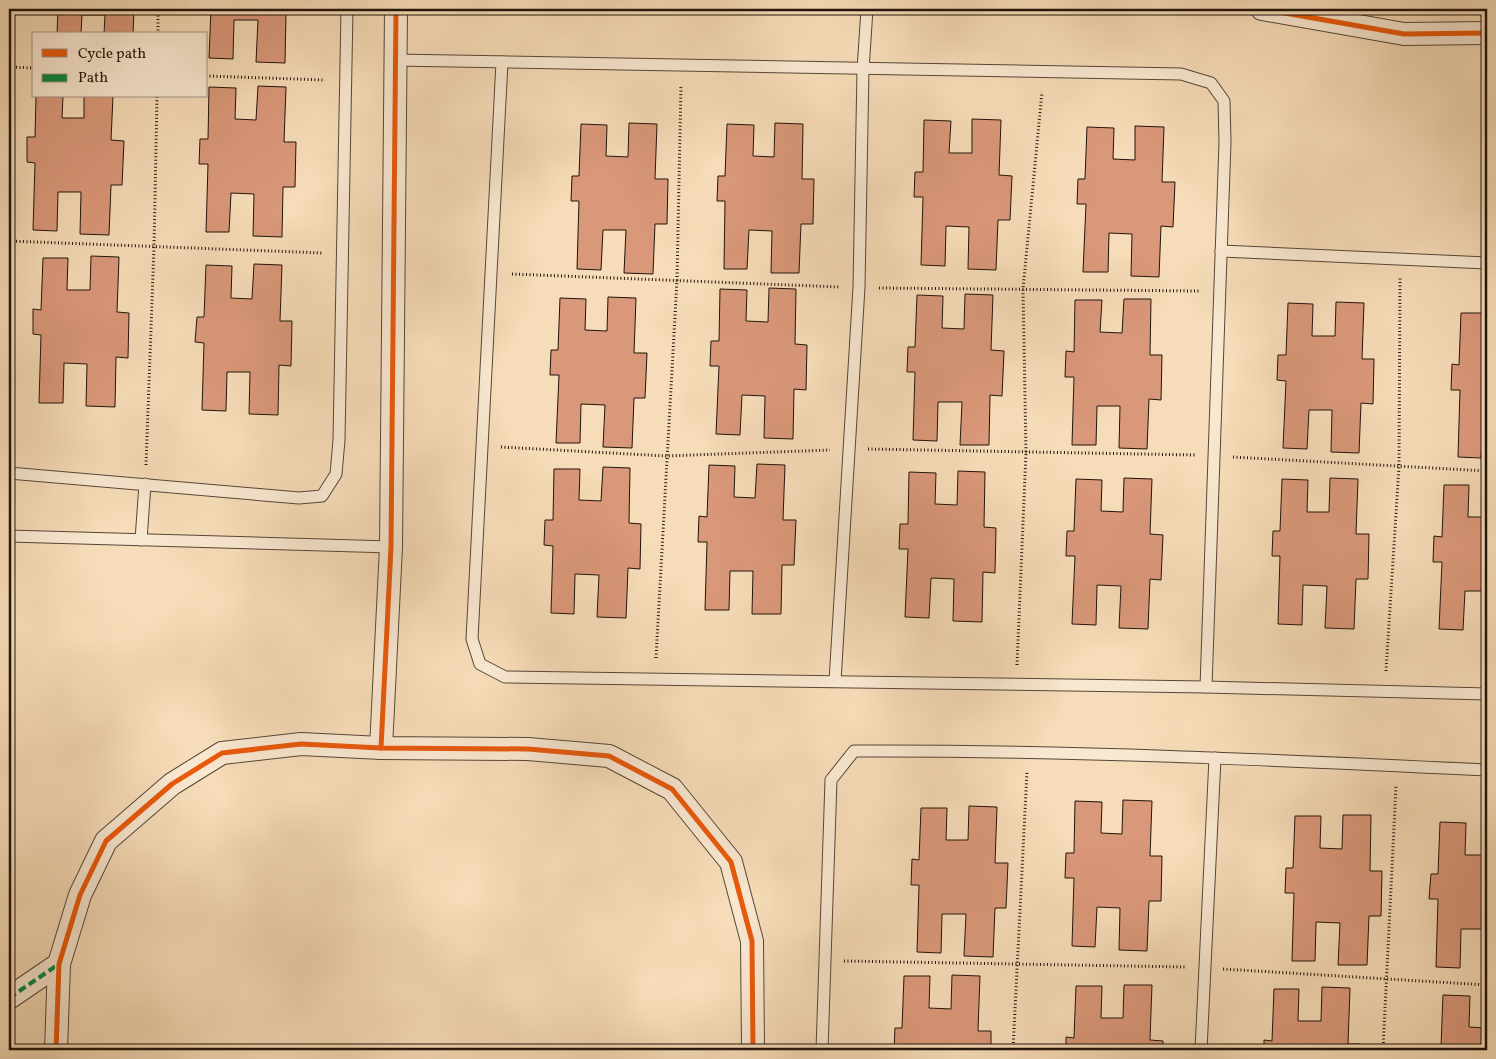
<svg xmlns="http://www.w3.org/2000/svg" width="1496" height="1059" viewBox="0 0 1496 1059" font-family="Vollkorn,serif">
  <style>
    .building { fill: #da987a; stroke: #21140a }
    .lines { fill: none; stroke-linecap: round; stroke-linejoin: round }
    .lane-casing { stroke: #564636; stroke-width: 13 }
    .street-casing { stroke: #564636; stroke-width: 24 }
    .path { stroke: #21140a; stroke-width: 3; stroke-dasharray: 1 2.5; stroke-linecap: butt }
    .lane { stroke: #f9e8d1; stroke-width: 11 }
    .street { stroke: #f9e8d1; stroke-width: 22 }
    .quiet { stroke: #00873e; stroke-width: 4; stroke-dasharray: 8 4; stroke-linecap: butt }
    .cycleway-casing { stroke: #f9e8d1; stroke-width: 8 }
    .cycleway { stroke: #e8590c; stroke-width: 5 }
  </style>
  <rect width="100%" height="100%" fill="#f6dcb8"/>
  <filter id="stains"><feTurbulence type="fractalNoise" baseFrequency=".004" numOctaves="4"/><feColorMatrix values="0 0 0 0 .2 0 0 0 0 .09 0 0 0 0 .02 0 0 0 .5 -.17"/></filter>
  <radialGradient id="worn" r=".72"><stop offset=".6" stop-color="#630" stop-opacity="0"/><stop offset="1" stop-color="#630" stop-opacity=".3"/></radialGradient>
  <g class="building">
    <polygon points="58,9 134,9 133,34 104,34 105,15 82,15 81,34 57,34"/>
    <polygon points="211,9 298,9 298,14 286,13 285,63 256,62 258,20 234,20 233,59 209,58"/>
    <polygon points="258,86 286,87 284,142 296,142 295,187 283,187 282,237 253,236 254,194 231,193 229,232 206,232 208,164 199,164 200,139 208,139 209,87 236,88 235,119 256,120"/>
    <polygon points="36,96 63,96 62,118 84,118 84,96 113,96 111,140 124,141 122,185 111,185 109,235 80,234 81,192 58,192 57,231 33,230 35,163 27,162 27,137 35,137"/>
    <polygon points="972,119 1001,120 999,175 1012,176 1010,220 998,220 996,270 968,269 969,227 946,226 945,266 921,265 923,197 914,197 915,172 923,172 924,120 951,121 949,153 972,153"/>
    <polygon points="629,123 657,124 655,179 668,179 667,224 655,224 653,274 624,273 626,230 603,230 601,270 577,269 579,201 571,201 572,176 579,176 581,124 607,125 606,156 628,157"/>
    <polygon points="775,123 803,124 802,179 814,179 813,224 801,224 799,273 771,273 772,231 749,230 747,269 724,269 725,201 717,201 718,176 725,176 727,124 754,125 753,156 774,157"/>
    <polygon points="1135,126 1164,127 1162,182 1175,182 1173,227 1161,226 1159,277 1131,276 1132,234 1109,233 1108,272 1083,272 1086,204 1077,204 1078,179 1085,179 1087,127 1114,128 1113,159 1135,160"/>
    <polygon points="91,256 119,257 117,312 129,313 128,358 116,357 115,407 86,406 87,364 64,363 63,403 39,403 41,335 33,334 33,309 41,310 43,258 68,258 67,290 90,290"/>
    <polygon points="254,264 282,265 280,321 292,321 291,366 279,365 278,415 249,414 250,372 227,372 226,411 202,410 204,343 195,342 197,317 204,317 206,265 232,266 231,298 252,299"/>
    <polygon points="769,288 796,289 795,344 807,345 806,390 794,389 793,439 764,438 765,396 742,395 740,435 716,434 719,366 710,366 711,341 719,341 720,289 747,290 746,321 768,322"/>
    <polygon points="965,294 993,295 991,350 1004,351 1002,396 990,395 989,445 960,445 962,402 938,402 937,441 913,440 915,372 907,372 908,347 915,347 917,295 943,296 942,328 964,329"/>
    <polygon points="608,297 636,298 634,353 647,353 645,398 634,398 632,448 603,447 605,405 581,404 580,443 556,443 559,375 550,375 551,350 558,350 560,298 586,299 585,330 607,331"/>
    <polygon points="1124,299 1151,299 1150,355 1162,355 1161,400 1149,399 1147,449 1119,448 1120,406 1097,406 1096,445 1072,445 1074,377 1065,377 1066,351 1074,352 1075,300 1102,300 1100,332 1122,333"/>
    <polygon points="1336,302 1364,303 1362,359 1374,359 1373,404 1361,403 1359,453 1331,452 1332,410 1309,410 1307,449 1283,448 1286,381 1277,380 1278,355 1286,355 1288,303 1313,304 1312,336 1335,336"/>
    <polygon points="1461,313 1487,313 1487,419 1483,419 1481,458 1458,457 1460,390 1451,390 1452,364 1459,365"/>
    <polygon points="757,464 785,465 783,520 796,520 794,565 782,565 781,614 752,614 753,571 730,571 729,610 705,610 707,542 698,542 699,516 707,517 709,465 735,466 734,497 755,498"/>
    <polygon points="603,467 630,468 629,523 641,524 640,569 628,568 626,618 597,617 599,575 575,574 574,614 551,613 553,546 544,545 545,520 553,520 554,469 580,469 579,500 601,501"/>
    <polygon points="958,471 985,472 984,527 996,528 995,573 983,572 982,622 953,621 954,579 931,578 929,618 905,617 908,549 899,549 900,524 908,524 909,472 936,473 935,504 957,505"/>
    <polygon points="1124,478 1152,479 1150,534 1163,535 1161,580 1150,579 1148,629 1119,628 1121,586 1097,585 1096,625 1072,624 1075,556 1066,556 1067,531 1074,531 1076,479 1102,480 1101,511 1123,512"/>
    <polygon points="1330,478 1358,479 1356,534 1369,534 1368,579 1356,579 1354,629 1325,628 1327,586 1303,585 1302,625 1278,624 1280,556 1272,556 1273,531 1280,531 1282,479 1308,480 1307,512 1329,512"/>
    <polygon points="1444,485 1469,485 1468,517 1487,517 1487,591 1465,591 1463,630 1439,629 1442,562 1433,562 1434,536 1442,537"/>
    <polygon points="1123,800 1152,801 1150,856 1162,856 1161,901 1149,901 1147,951 1119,950 1120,908 1097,907 1095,947 1072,946 1074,878 1065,878 1066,853 1074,853 1075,801 1102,802 1101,833 1122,834"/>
    <polygon points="969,806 997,807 995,863 1008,863 1006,908 995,908 993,957 964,956 966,914 942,914 941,953 917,952 919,885 911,885 912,859 919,860 921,808 947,808 946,840 968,840"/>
    <polygon points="1343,815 1371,815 1370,871 1382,871 1381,916 1369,916 1367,965 1338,965 1340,923 1316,922 1315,961 1292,961 1294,893 1285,893 1286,868 1293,868 1295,816 1321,816 1320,848 1342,849"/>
    <polygon points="1440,822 1466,823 1465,855 1487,855 1487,850 1487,971 1483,971 1485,929 1461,929 1460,968 1436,967 1438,899 1429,899 1431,874 1438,874"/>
    <polygon points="952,975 980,976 978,1031 991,1031 991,1050 894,1050 895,1028 902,1028 904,976 930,976 929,1008 951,1009"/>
    <polygon points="1124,985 1152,985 1150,1040 1163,1041 1163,1050 1066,1050 1066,1037 1074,1038 1076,986 1102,986 1101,1018 1123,1018"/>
    <polygon points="1322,987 1350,988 1348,1044 1360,1044 1360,1050 1264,1050 1264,1040 1272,1041 1274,989 1299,989 1298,1021 1321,1021"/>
    <polygon points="1443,995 1470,996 1469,1027 1487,1028 1487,1050 1434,1050 1434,1047 1441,1047"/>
  </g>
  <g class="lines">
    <g class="lane-casing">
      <g id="lane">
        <polyline points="395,60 1181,74 1211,83 1224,101 1225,142 1206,687"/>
        <polyline points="502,62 472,639 480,664 505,677 1206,687 1487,694"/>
        <polyline points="1221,251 1487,263"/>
        <polyline points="9,473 299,498 322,496 336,474 339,440 347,9"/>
        <polyline points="9,536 391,547"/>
        <polyline points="141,540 145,484"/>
        <polyline points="835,681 859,287 863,70 867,9"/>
        <path d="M822,1050L831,780L854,751C1065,750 1276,760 1487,770"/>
        <polyline points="1201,1050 1215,758"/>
      </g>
    </g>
    <g class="street-casing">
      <g id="street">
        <polyline points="1262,9 1404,34 1487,33"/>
        <polyline points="381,748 391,547 396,9"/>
        <polyline points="9,998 59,964"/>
        <polyline points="56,1050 59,964 80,895 106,841 172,784 222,753 301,744 381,748 528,749 609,756 672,789 731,862 752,941 753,1050"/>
      </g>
    </g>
    <g class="path">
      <polyline points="158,34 158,9"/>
      <polyline points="9,67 34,68"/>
      <polyline points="206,76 325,80"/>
      <polyline points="9,241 323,253"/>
      <polyline points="512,274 840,287"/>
      <polyline points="879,288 1200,291"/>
      <polyline points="501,447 666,456 830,450"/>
      <polyline points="868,449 1195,455"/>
      <polyline points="1233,457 1487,471"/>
      <polyline points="146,465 154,247 157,96"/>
      <polyline points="656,658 677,280 681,85"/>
      <polyline points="1017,665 1026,452 1023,289 1042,92"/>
      <polyline points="1386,671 1399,466 1400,278"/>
      <polyline points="844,961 1185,967"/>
      <polyline points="1223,969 1487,985"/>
      <polyline points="1013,1050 1027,771"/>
      <polyline points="1383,1050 1396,786"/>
    </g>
    <use href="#lane" class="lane"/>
    <use href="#street" class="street"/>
    <polyline class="quiet" points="9,998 59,964"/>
    <g class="cycleway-casing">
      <g id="cycleway">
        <polyline points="1262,9 1404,34 1487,33"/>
        <polyline points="381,748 391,547 396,9"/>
        <polyline points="56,1050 59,964 80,895 106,841 172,784 222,753 301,744 381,748 528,749 609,756 672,789 731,862 752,941 753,1050"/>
      </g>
    </g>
    <use href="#cycleway" class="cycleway"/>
  </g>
  <rect width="1496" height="1059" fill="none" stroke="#f6dcb8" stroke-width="30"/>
  <rect x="10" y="10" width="1476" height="1039" fill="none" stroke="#21140a" stroke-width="2.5"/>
  <rect x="15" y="15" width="1466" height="1029" fill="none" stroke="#21140a"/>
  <rect x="32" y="32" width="175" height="65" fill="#f9e8d1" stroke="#a39381"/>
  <rect x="42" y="49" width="25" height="8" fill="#e8590c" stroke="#a39381"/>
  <text x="78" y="58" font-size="15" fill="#21140a">Cycle path</text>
  <rect x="42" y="74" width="25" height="8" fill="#00873e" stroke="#a39381"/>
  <text x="78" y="82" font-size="15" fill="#21140a">Path</text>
  <rect width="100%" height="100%" filter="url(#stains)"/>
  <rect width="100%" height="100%" fill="url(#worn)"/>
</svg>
